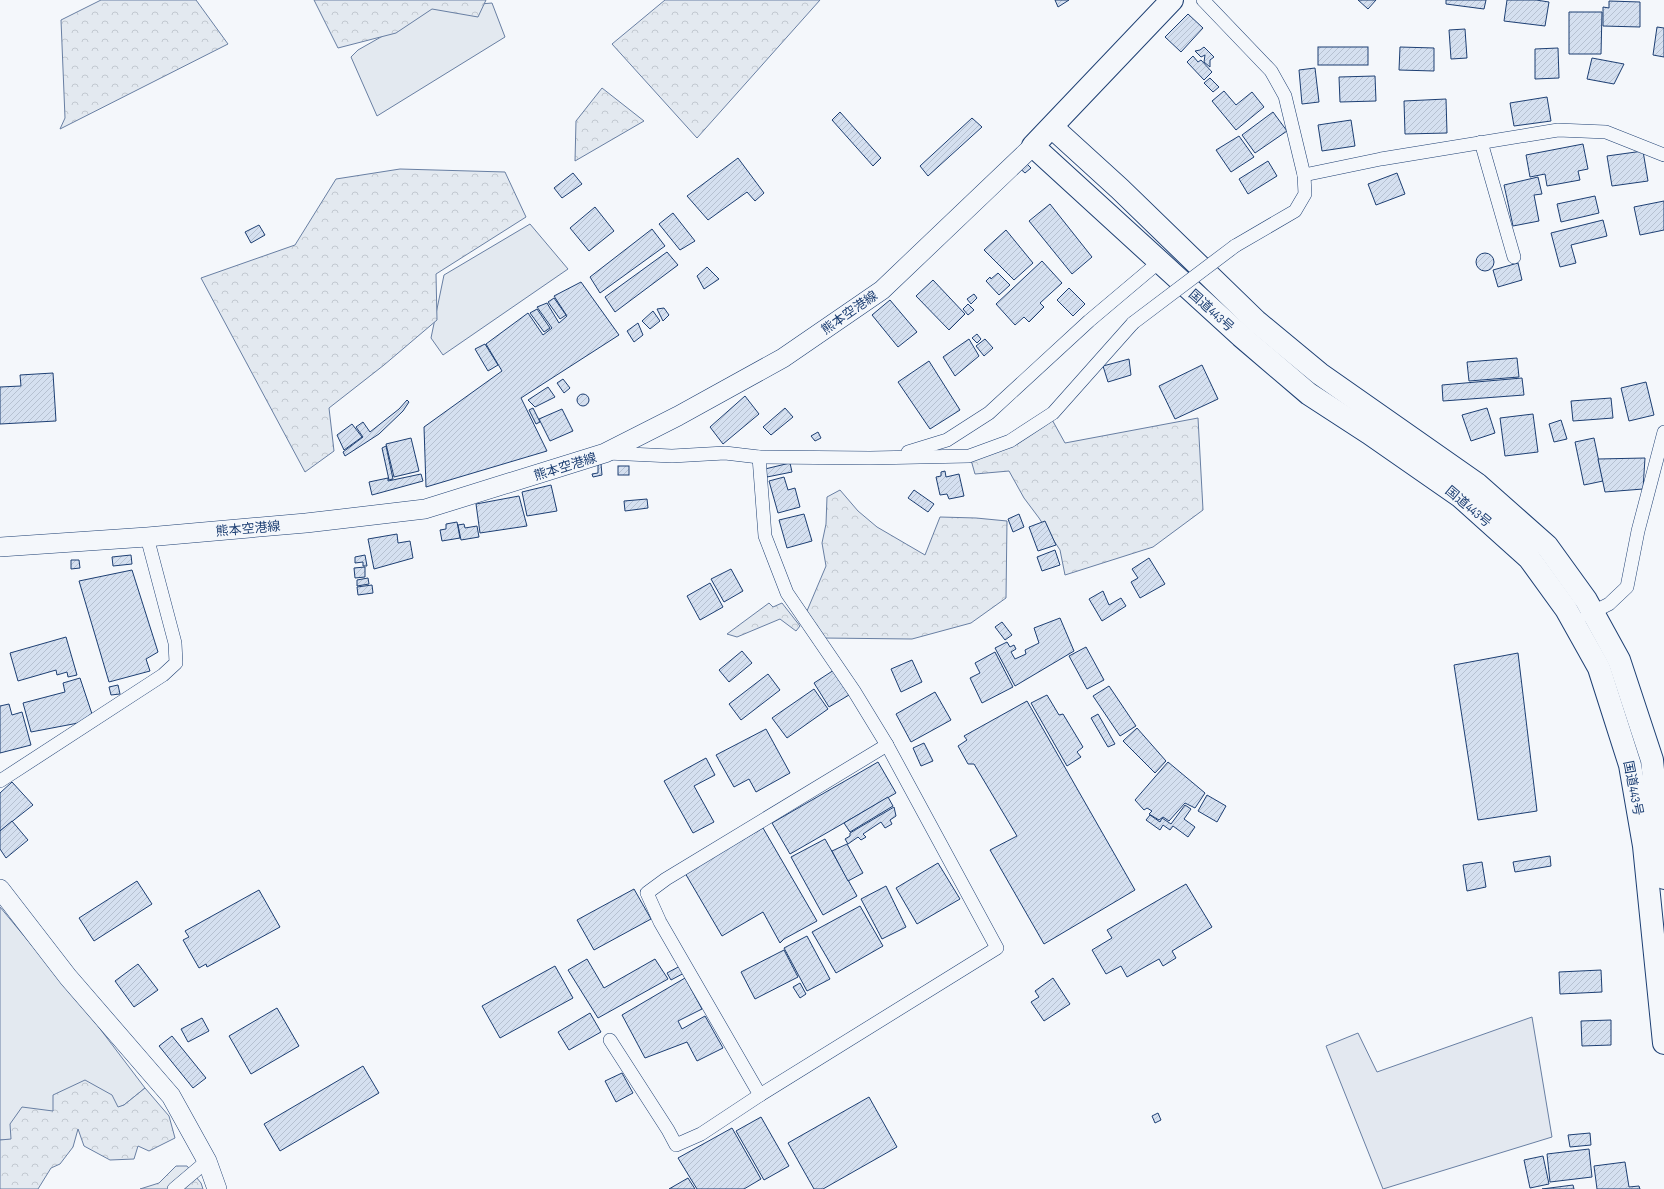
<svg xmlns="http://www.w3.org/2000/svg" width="1664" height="1189" viewBox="0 0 1664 1189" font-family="'Sofia Sans Condensed','Noto Sans JP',sans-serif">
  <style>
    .grass { fill: #e3e9f0; stroke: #687fa3 }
    .forest { fill: url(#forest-crowns); stroke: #687fa3 }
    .parking { fill: #e3e8f0; stroke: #687fa3 }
    .building { fill: url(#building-hatch); stroke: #1d3f73 }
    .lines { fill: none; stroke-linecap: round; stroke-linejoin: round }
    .street-casing { stroke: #1d3f73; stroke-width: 14 }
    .secondary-casing { stroke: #1d3f73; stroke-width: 20 }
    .highway-casing { stroke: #1d3f73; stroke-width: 24 }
    .street { stroke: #f4f7fb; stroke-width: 13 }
    .secondary { stroke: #f4f7fb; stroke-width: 19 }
    .highway { stroke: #f4f7fb; stroke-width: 22 }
    .street-bridge-casing { stroke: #1d3f73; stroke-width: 14; stroke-linecap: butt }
    .street-bridge { stroke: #f4f7fb; stroke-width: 13 }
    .labels { text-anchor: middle; stroke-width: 3; stroke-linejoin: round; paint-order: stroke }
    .street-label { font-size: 13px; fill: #1d3f73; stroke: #f4f7fb }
  </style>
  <defs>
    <pattern id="forest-crowns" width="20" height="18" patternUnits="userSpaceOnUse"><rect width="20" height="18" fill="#e3e9f0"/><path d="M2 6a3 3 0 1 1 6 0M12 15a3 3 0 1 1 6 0" fill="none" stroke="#c2c9d1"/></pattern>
    <pattern id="building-hatch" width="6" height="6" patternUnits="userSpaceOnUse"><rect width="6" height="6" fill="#d5e0f0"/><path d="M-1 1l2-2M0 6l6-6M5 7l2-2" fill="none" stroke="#b6c1d1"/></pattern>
  </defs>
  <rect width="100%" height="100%" fill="#f4f7fb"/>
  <g class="grass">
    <polygon points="492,3 505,37 377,116 351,57 358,50 432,8"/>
    <polygon points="530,224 568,269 443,355 431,338 444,275"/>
    <polygon points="0,907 88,1013 145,1088 124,1105 118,1108 54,1111 11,1140 0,1140"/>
  </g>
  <g class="forest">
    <polygon points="101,0 196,0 228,44 60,129 65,118 61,20"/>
    <polygon points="314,0 486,0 478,17 432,9 396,33 338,48"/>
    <polygon points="665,0 820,0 697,138 612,44"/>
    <polygon points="602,88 644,121 575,161 576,121"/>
    <polygon points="400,169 505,172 526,217 436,274 437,320 384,365 329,408 334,451 305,472 201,278 295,245 336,179"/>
    <polygon points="1050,416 1065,443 1198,418 1203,510 1153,547 1065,575 1060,550 1039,518 1024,498 1009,471 975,474 971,460"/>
    <polygon points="840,490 858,511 877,527 925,555 940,517 976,518 1007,521 1006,598 971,623 912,639 823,638 804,618 826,566 822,543 826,524 827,497"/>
    <polygon points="769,603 773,607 782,603 800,626 796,631 780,619 737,637 727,634"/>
    <polygon points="85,1080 112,1095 118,1107 124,1105 145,1088 169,1116 175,1138 149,1151 138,1146 134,1159 110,1160 84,1146 78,1129 73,1147 60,1164 51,1168 38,1189 0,1189 0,1140 11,1139 10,1124 22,1107 53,1111 53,1095"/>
    <polygon points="176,1166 187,1166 201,1183 203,1189 140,1189 159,1183"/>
  </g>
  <polygon class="parking" points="1532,1017 1552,1137 1383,1189 1326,1046 1358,1033 1377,1072"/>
  <g class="building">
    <polygon points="1055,0 1069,0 1058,7"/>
    <polygon points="1358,0 1376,0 1368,9"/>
    <polygon points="1446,0 1486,0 1484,9 1446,4"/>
    <polygon points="1507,0 1536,0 1549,2 1545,26 1504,21"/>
    <polygon points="1609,1 1640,2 1640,27 1603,26 1603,7 1609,8"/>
    <polygon points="1569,12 1602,12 1601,54 1569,54"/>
    <polygon points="1188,14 1203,28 1181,52 1165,37"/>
    <polygon points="1657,27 1664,28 1664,57 1653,55"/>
    <polygon points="1465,29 1467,58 1451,59 1449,30"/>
    <polygon points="1204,47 1214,57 1210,60 1210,67 1204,62 1205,55 1201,57 1195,51 1200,50"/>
    <rect x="1318" y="47" width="50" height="18"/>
    <polygon points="1400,47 1434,48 1434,71 1399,70"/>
    <polygon points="1558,48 1559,78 1535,79 1535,49"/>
    <polygon points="1193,56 1198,62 1201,60 1212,72 1204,80 1187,62"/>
    <polygon points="1592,58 1624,64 1614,84 1587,79"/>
    <polygon points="1315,68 1319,102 1302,104 1299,70"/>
    <polygon points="1375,76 1376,101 1340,102 1339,77"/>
    <polygon points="1210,78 1219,87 1213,92 1204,83"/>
    <polygon points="1224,91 1236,105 1252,92 1264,107 1236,130 1212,101"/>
    <polygon points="1547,97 1551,121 1514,126 1510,103"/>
    <polygon points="1446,99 1447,133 1405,134 1404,101"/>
    <polygon points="840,112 881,158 873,166 832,120"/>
    <polygon points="1273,112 1287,131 1255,153 1242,135"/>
    <polygon points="972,118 982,127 928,176 920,166"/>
    <polygon points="1351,120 1355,146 1322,151 1318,125"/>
    <polygon points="1239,136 1254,157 1231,172 1216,150"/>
    <polygon points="1583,144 1588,169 1578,171 1580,180 1547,186 1545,174 1530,177 1526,155"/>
    <polygon points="1643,151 1648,181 1612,186 1607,156"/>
    <polygon points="1015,152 1031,168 1025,173 1009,159"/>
    <polygon points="738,158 764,193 755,201 747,192 708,220 687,196"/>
    <polygon points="1268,161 1277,176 1248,194 1239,179"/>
    <polygon points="573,173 582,184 562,198 554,188"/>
    <polygon points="1397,173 1405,194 1376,205 1368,184"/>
    <polygon points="1538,177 1542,194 1534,195 1539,221 1513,226 1504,185"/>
    <polygon points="1595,196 1599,213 1561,222 1557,204"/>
    <polygon points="1664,201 1664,230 1640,235 1634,207"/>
    <polygon points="1050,204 1092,257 1072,274 1029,221"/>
    <polygon points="595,207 614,231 589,251 570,228"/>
    <polygon points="673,213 695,241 680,250 659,224"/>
    <polygon points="1603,220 1607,236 1571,245 1576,263 1560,267 1551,233"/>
    <polygon points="259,225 265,235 251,243 245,232"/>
    <polygon points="652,229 665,246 600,293 590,277"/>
    <polygon points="1006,230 1033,263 1014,280 984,250"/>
    <polygon points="667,252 678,265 615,312 605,297"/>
    <circle cx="1485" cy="262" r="9"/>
    <polygon points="1042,261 1062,283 1040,303 1044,307 1029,322 1024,317 1015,325 996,304"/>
    <polygon points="1518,263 1522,280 1498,287 1493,270"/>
    <polygon points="707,267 719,279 704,289 697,276"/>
    <polygon points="998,273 1010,285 999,295 986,281 990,277 991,279"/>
    <polygon points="933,280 965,314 949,330 916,296"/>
    <polygon points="581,282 619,335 521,398 547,451 426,487 424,427 502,371 486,344 528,313 543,335 552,328 537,307 547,303 559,323 567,316 554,296"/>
    <polygon points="1069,288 1085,304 1073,316 1057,300"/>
    <polygon points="974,294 977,298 971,304 967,299"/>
    <polygon points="554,298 566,315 560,319 548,302"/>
    <polygon points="890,300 917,332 898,347 872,315"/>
    <polygon points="968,304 974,310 968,315 963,309"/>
    <polygon points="664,308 669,315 663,321 657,309"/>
    <polygon points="537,309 550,328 544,332 530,313"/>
    <polygon points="653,311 660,321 650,329 642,321"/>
    <polygon points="638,323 643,335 634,342 627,331"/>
    <polygon points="977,334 981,339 977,343 972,338"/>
    <polygon points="969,339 979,356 955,376 943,357"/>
    <polygon points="985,339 993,348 984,356 976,346"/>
    <polygon points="485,344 498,365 488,371 475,349"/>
    <polygon points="1517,358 1519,377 1469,381 1467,362"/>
    <polygon points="1129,359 1131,375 1108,382 1103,366"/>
    <polygon points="929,361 960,410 930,429 898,382"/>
    <polygon points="1202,365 1218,399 1175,419 1159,386"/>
    <polygon points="53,373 56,421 0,424 0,387 21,386 20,375"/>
    <polygon points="1522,378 1524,395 1443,401 1442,385"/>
    <polygon points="563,379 570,388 564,393 557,383"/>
    <polygon points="1646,382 1654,415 1629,421 1621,388"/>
    <polygon points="548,387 555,397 535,407 528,400"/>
    <circle cx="583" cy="400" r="6"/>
    <polygon points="745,396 759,414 723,444 710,427"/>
    <polygon points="1611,398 1613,418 1573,421 1571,401"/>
    <polygon points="407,400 409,402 403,411 379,434 345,456 343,452 363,437 356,427 363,422 370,432 399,409"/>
    <polygon points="533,408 540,422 536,424 529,410"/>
    <polygon points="785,408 793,417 771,435 763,427"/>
    <polygon points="1487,408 1495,433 1471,441 1462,415"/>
    <polygon points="562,409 573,431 550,441 539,419"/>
    <polygon points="1533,414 1538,452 1505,456 1500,418"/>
    <polygon points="1561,420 1567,439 1554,442 1549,424"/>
    <polygon points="352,424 362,437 344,450 337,435"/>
    <polygon points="818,432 821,438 815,441 811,436"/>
    <polygon points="411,438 419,471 394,477 386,444"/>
    <polygon points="1594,438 1603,481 1584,485 1575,442"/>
    <polygon points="386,446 393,479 389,480 382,448"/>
    <polygon points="1645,458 1643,489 1605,492 1598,459"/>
    <polygon points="790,463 792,472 767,477 765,469"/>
    <polygon points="601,464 602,475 593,477 592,474 598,473 598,465"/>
    <rect x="618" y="466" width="11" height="9"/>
    <polygon points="945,471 946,477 959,474 964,496 949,499 947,494 940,495 936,477 941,476 941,472"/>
    <polygon points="421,474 423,481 372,495 369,482 388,478 388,481"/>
    <polygon points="784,477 788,490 795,488 800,507 778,513 769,481"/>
    <polygon points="551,485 557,511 527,516 522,492"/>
    <polygon points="914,490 934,504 928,512 908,498"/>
    <polygon points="519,496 527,526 480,533 476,504"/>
    <polygon points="647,499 648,508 625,511 624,501"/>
    <polygon points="804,514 812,541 787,548 779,520"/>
    <polygon points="1019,514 1024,527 1013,532 1008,519"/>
    <polygon points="1045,521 1056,545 1038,551 1029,527"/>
    <polygon points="457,522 460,538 442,541 440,530 446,529 446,524"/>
    <polygon points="464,524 465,528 477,526 479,537 461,540 458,525"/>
    <polygon points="397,534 398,543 410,541 413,558 374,569 368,539"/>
    <polygon points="1055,550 1060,565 1042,571 1037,557"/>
    <polygon points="131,555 132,564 113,566 112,557"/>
    <polygon points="365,555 367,566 363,566 363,562 355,563 355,557"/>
    <polygon points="1149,558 1165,584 1140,598 1131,582 1138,578 1132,569"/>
    <polygon points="71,560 79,560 80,568 71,569"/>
    <polygon points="365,567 365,577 355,578 354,568"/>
    <polygon points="731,569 743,591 724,602 711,579"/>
    <polygon points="132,570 158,652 146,659 150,671 109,682 79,581"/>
    <polygon points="368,578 369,584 357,586 357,580"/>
    <polygon points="710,583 723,607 700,620 687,596"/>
    <polygon points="372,585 373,593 358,595 357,587"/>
    <polygon points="1103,591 1109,605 1121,598 1126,606 1102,621 1089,599"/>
    <polygon points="1060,618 1074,651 1015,686 995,648 1007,642 1010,647 1014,645 1016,649 1011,652 1015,659 1026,654 1025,650 1039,643 1034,628"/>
    <polygon points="1002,622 1012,635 1005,640 995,627"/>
    <polygon points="66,637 77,675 68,677 67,672 57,675 56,670 18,681 10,653"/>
    <polygon points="1086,647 1104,680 1087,689 1069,656"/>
    <polygon points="742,651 752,663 729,682 719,670"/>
    <polygon points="995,652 1013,687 982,703 970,678 980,673 975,663"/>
    <polygon points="1518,653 1537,811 1478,820 1454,665"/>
    <polygon points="912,660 922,682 901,692 891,669"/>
    <polygon points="834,670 849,695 829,707 814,683"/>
    <polygon points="768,674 780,690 741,720 729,704"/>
    <polygon points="80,678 94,720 31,732 23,703 65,692 63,683"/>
    <polygon points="118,685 120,694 111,695 109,687"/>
    <polygon points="1109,686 1136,726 1120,736 1093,696"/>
    <polygon points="814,689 828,709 787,738 772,718"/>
    <polygon points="935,692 951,720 911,742 896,714"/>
    <polygon points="1047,695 1059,715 1063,714 1083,747 1077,752 1081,757 1067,766 1031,703"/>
    <polygon points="1027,701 1135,890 1044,944 990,850 1017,836 974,764 968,764 958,746 967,740 964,736"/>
    <polygon points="9,704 12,715 22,712 31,745 0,753 0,706"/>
    <polygon points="1098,714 1115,744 1108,747 1091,718"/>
    <polygon points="1137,728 1166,761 1155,773 1123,741"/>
    <polygon points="766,729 790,773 756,792 749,779 734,787 716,755"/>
    <polygon points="924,743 933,761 921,766 913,748"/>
    <polygon points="706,758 715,775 694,786 714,822 693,833 664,781"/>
    <polygon points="878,762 896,793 790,854 772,823"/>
    <polygon points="1168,762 1205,793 1195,808 1185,803 1169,821 1163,817 1159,820 1149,814 1152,811 1147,808 1144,810 1135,800"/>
    <polygon points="12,782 33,805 0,831 0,793"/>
    <polygon points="1207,795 1226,806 1217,822 1198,811"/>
    <polygon points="888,797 893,806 850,832 844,823"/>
    <polygon points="1185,805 1191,809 1184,819 1195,827 1188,837 1173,826 1170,830 1163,825 1160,830 1146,820 1150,815 1160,822 1162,818 1171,824"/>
    <polygon points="894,807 896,816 890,820 892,824 885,828 881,822 863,834 866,837 861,840 858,837 848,844 845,839 850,836 850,833"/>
    <polygon points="12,821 28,840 6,858 0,849 0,831"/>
    <polygon points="763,828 817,921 784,939 780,943 763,912 722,936 685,873"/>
    <polygon points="825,839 857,896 823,915 791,857"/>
    <polygon points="847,844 863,873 848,881 832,851"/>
    <polygon points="1550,856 1551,866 1515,872 1513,862"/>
    <polygon points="1482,862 1486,887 1467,891 1463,865"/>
    <polygon points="938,863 960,899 917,924 896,888"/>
    <polygon points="137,881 152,904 94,941 79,918"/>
    <polygon points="1186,884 1212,927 1172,951 1176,958 1163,966 1159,959 1127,977 1121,966 1106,974 1092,950 1112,938 1107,930"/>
    <polygon points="886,886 906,927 882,939 861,899"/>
    <polygon points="634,889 651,919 594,950 577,920"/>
    <polygon points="259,890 280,927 207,967 206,964 199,968 183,940 189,937 185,931"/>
    <polygon points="860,906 883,946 836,973 812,932"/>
    <polygon points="807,936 830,979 807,991 784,948"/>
    <polygon points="784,950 798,977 755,999 741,972"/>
    <polygon points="587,959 604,988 655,959 668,979 598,1018 568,970"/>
    <polygon points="138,964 158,990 134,1007 115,981"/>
    <polygon points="682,965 686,972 671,980 667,973"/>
    <polygon points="555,966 573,998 500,1038 482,1006"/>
    <polygon points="1601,970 1602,992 1560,994 1559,972"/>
    <polygon points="685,978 702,1009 678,1021 682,1029 705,1016 723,1048 697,1061 687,1042 645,1058 622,1015"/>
    <polygon points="1053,978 1070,1004 1044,1021 1031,1002 1039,997 1035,991"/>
    <polygon points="800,983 806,994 800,998 793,987"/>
    <polygon points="277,1008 299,1046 251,1074 229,1036"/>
    <polygon points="590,1013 601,1032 569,1050 558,1032"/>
    <polygon points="202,1018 209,1031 188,1042 181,1029"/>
    <polygon points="1611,1020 1611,1045 1582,1046 1581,1021"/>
    <polygon points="172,1036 206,1078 193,1088 159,1046"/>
    <polygon points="363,1066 379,1093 280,1151 264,1124"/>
    <polygon points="622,1073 633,1093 616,1102 605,1081"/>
    <polygon points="869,1097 897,1147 823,1189 814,1189 788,1143"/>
    <polygon points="1158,1113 1161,1120 1155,1123 1152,1116"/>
    <polygon points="761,1117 789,1166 764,1180 736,1131"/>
    <polygon points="732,1128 761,1179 744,1189 697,1189 678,1158"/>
    <polygon points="1590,1133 1591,1145 1570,1147 1568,1135"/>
    <polygon points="1589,1149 1592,1177 1550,1182 1547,1154"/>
    <polygon points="1543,1156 1549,1184 1530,1188 1524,1160"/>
    <polygon points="1625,1162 1629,1187 1639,1186 1640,1189 1597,1189 1594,1166"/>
    <polygon points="688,1178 695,1189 669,1189"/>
    <polygon points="1573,1185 1574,1189 1542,1189"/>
  </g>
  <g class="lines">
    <g class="street-casing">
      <g id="street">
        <polyline points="1203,0 1271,71 1285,96 1304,175 1305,194 1295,211 1235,246"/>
        <polyline points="1481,142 1514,257"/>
        <polyline points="1304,175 1381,159 1558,130 1606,132 1664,155"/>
        <polyline points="908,452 947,440 989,413 1089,321 1159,262"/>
        <polyline points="607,453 672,456 725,453 759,457 870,458 969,456 1010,441 1053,413 1133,323"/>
        <polyline points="1587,615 1609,604 1627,587 1638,531 1664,432"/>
        <polyline points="0,781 163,675 176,663 175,643 147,537"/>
        <polyline points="610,1040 668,1130 676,1145 701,1134 760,1095 997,948 887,745 854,691 787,593 765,536 759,457"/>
        <polyline points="760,1095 660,922 647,893 666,879 887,745"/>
        <polyline points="174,1189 207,1161"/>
      </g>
    </g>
    <g class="secondary-casing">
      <g id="secondary">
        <polyline points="0,547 147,537 306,523 425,509 605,453 678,416 783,358 882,290 1033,146"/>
        <polyline points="0,889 68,977 171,1096 207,1161 217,1189"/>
      </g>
    </g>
    <g class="highway-casing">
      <g id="highway">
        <polyline points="1172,0 1033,146 1241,336 1309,394 1369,433 1461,497 1529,558 1566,609 1599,668 1630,765 1644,846 1664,1043"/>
        <polyline points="1053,128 1120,189 1256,321 1320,374 1477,484 1547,546 1586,600 1619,660 1652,760 1664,878"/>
      </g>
    </g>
    <use href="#street" class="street"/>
    <use href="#secondary" class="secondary"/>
    <use href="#highway" class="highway"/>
    <g class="street-bridge-casing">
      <polyline id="street-bridge" points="1133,323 1235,246"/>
    </g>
    <use href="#street-bridge" class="street-bridge"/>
  </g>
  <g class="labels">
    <g class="street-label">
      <text transform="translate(1212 310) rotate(42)" y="5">国道443号</text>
      <text transform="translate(849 312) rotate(-35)" y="5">熊本空港線</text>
      <text transform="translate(565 466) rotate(-17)" y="5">熊本空港線</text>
      <text transform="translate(1469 506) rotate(40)" y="5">国道443号</text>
      <text transform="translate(248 528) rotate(-5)" y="5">熊本空港線</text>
      <text transform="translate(1634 788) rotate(79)" y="5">国道443号</text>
    </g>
  </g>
</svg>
